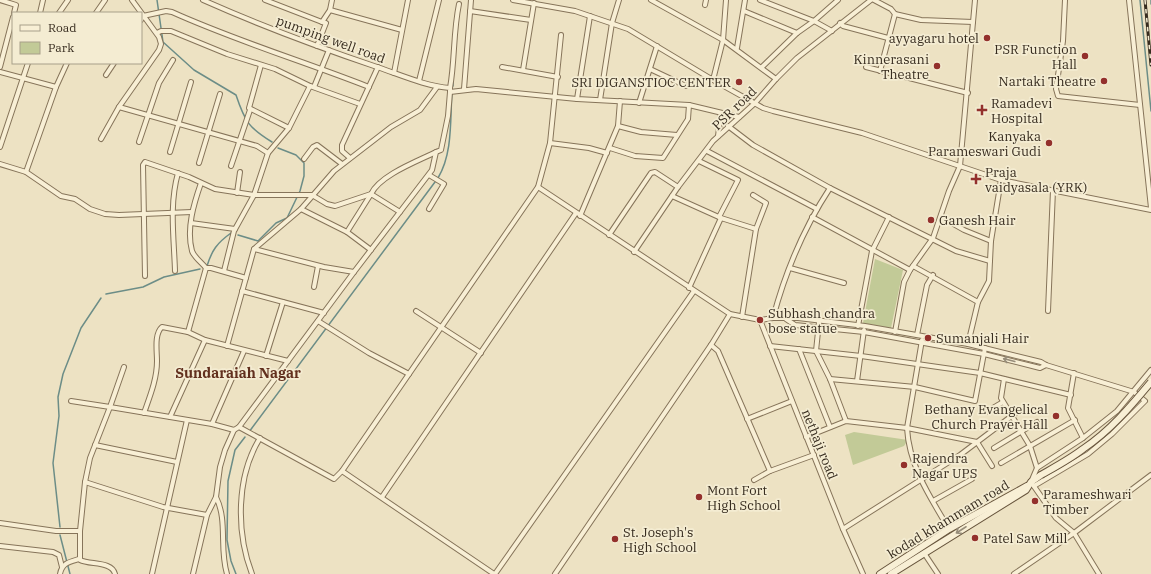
<svg xmlns="http://www.w3.org/2000/svg" width="1151" height="574" viewBox="0 0 1151 574" font-family="'IBM Plex Serif',serif">
  <style>
    .green { fill: #c2ca97 }
    .lines { fill: none; stroke-linecap: round; stroke-linejoin: round }
    .stream { stroke: #6c8d87; stroke-width: 1.5 }
    .minor-casing { stroke: #86745a; stroke-width: 6 }
    .secondary-casing { stroke: #68553d; stroke-width: 8 }
    .minor { stroke: #f8efd5; stroke-width: 4 }
    .secondary { stroke: #f8efd5; stroke-width: 6 }
    .rail-casing { stroke: #362b1e; stroke-width: 3 }
    .rail { stroke: #f4ecd2; stroke-width: 1.5; stroke-dasharray: 4.5; stroke-linecap: butt }
    .secondary-bridge-casing { stroke: #68553d; stroke-width: 8; stroke-linecap: butt }
    .secondary-bridge { stroke: #f8efd5; stroke-width: 6 }
    .oneway { stroke: #978d7a }
    .poi-dot { fill: #93302c; stroke: #f4ecd2; stroke-width: 1.5 }
    .labels { text-anchor: middle; stroke-width: 3.5; stroke-linejoin: round; paint-order: stroke }
    .poi-label { font-size: 13px; fill: #362b1e; stroke: #f4ecd2; text-anchor: start }
    .street-label { font-size: 13px; fill: #362b1e; stroke: #f4ecd2 }
    .neighbourhood-label { font-size: 14px; font-weight: bold; fill: #62301e; stroke: #f4ecd2 }
  </style>
  <rect width="100%" height="100%" fill="#ede2c3"/>
  <g class="green">
    <polygon points="875,259 903,270 891,328 863,323"/>
    <polygon points="854,432 908,440 904,446 853,465 845,435"/>
  </g>
  <g class="lines">
    <g class="stream">
      <path d="M157,0L163,42L194,70L236,95C245,122 249,128 272,142"/>
      <polyline points="1140,0 1151,111"/>
      <polyline points="1151,0 1151,4"/>
      <polyline points="453,86 453,78"/>
      <path d="M438,178C453,153 450,120 452,92"/>
      <polyline points="238,235 258,241 276,223 287,218 300,191 304,176 304,163 296,155 278,148"/>
      <path d="M207,266C212,250 217,243 231,233"/>
      <polyline points="106,294 143,287 164,277 200,269"/>
      <polyline points="249,432 435,182"/>
      <polyline points="60,527 53,463 59,416 58,397 63,374 81,328 101,298"/>
      <polyline points="60,535 70,574"/>
      <polyline points="236,574 231,561 227,540 228,481 235,450 245,437"/>
    </g>
    <g class="minor-casing">
      <g id="minor">
        <polyline points="0,0 16,5 14,13"/>
        <polyline points="132,0 159,37 161,44 159,50 119,107 257,146 268,153"/>
        <path d="M203,0C259,25 318,47 377,67C401,75 425,86 450,88V92L476,89L577,99L689,105L739,117"/>
        <polyline points="265,0 322,22"/>
        <polyline points="513,0 575,11 628,29 713,80 763,108 773,111 862,133 1001,180 1151,210"/>
        <polyline points="651,0 723,40 776,79"/>
        <polyline points="760,0 814,21 832,31"/>
        <polyline points="874,0 891,9 895,14 921,20 973,22"/>
        <polyline points="1065,0 1063,41 1056,89 1058,96 1140,105"/>
        <polyline points="1129,0 1151,208"/>
        <polyline points="705,5 706,0"/>
        <polyline points="330,10 402,30"/>
        <polyline points="470,11 531,20"/>
        <polyline points="744,11 797,33"/>
        <polyline points="40,13 43,0"/>
        <polyline points="59,13 68,0"/>
        <polyline points="96,13 105,0"/>
        <path d="M141,20L143,16L166,11L172,12C236,41 303,61 369,87"/>
        <polyline points="840,23 843,26 888,38"/>
        <polyline points="157,33 161,31 171,31 227,54 275,69 310,86 360,104"/>
        <polyline points="317,46 326,23 322,22 330,10 332,0"/>
        <polyline points="737,48 745,0"/>
        <polyline points="261,65 249,108 289,128"/>
        <polyline points="0,67 13,17"/>
        <polyline points="502,67 558,77"/>
        <polyline points="762,67 797,33 814,21 838,0"/>
        <polyline points="866,67 968,93"/>
        <polyline points="650,69 686,86"/>
        <polyline points="523,70 534,3"/>
        <polyline points="880,71 895,14"/>
        <polyline points="0,72 56,87"/>
        <polyline points="394,73 408,0"/>
        <polyline points="106,75 114,63"/>
        <polyline points="713,80 723,40 726,0"/>
        <polyline points="419,81 439,0"/>
        <polyline points="314,87 329,50"/>
        <path d="M450,88C455,60 453,33 459,4"/>
        <polyline points="464,89 471,0"/>
        <polyline points="577,99 590,16"/>
        <polyline points="600,100 612,23 619,0"/>
        <polyline points="639,103 657,46"/>
        <polyline points="618,126 641,132 677,135"/>
        <polyline points="728,126 753,145 830,188 956,251 990,261"/>
        <polyline points="718,136 721,113"/>
        <polyline points="101,139 119,107"/>
        <polyline points="139,142 159,83 173,60"/>
        <polyline points="550,143 589,148 607,153"/>
        <polyline points="0,147 28,63"/>
        <polyline points="610,148 635,156 663,158 688,119 689,105"/>
        <polyline points="707,151 817,209"/>
        <polyline points="170,152 191,82"/>
        <polyline points="350,158 342,151 342,145 378,67"/>
        <polyline points="304,159 313,147 317,145 342,164"/>
        <polyline points="699,161 738,180 719,217"/>
        <polyline points="199,163 220,94"/>
        <polyline points="0,164 26,172 61,196 75,199 90,209 105,214 119,215 192,212"/>
        <polyline points="231,166 250,110"/>
        <polyline points="26,172 56,87 67,63"/>
        <polyline points="429,175 444,184 429,209"/>
        <path d="M201,183C194,203 186,229 192,251C194,257 202,263 206,268"/>
        <polyline points="538,187 730,314 760,320 773,318 798,318 865,326 968,344 1041,362 1046,365 1134,392 1145,401 1112,434 1088,454 1034,486"/>
        <polyline points="237,193 240,172"/>
        <polyline points="753,195 766,203 756,229"/>
        <polyline points="672,196 721,218 756,229 742,317"/>
        <polyline points="400,212 371,194 347,232 301,209 334,171 391,127 420,110 437,87"/>
        <polyline points="580,216 618,126 620,101"/>
        <polyline points="812,217 910,270"/>
        <polyline points="941,217 964,230 991,241"/>
        <polyline points="191,223 235,229"/>
        <polyline points="347,232 371,250"/>
        <polyline points="609,235 651,173 655,172 678,187"/>
        <polyline points="254,249 324,267 354,272"/>
        <polyline points="634,252 678,187 713,141 755,103 776,79 797,58 871,0"/>
        <polyline points="913,266 978,302 968,344"/>
        <polyline points="790,268 844,283"/>
        <path d="M175,271C174,238 169,205 178,173"/>
        <polyline points="224,271 234,231 254,195 268,153 289,128 310,86"/>
        <path d="M145,276L143,165L145,162L189,177L215,189L254,195H312L327,204L335,206L371,194C380,175 418,161 436,152"/>
        <polyline points="314,287 318,266"/>
        <polyline points="689,288 721,218"/>
        <polyline points="242,291 324,313"/>
        <polyline points="978,302 989,281 991,241 1001,180"/>
        <polyline points="416,311 481,353"/>
        <polyline points="1048,311 1053,190"/>
        <path d="M773,318C785,273 805,226 830,188"/>
        <polyline points="786,319 795,325 864,332 984,354 1040,368 1046,365"/>
        <polyline points="760,320 843,529 863,574"/>
        <polyline points="318,321 369,353 409,374"/>
        <polyline points="819,322 816,351 830,379 846,421"/>
        <polyline points="858,326 872,251 889,217"/>
        <polyline points="188,332 206,268 211,268 246,278"/>
        <polyline points="895,332 904,282 910,270 933,238 949,191 960,166 975,0"/>
        <polyline points="917,335 927,285 933,275"/>
        <path d="M922,340L907,428C909,466 930,497 949,529"/>
        <polyline points="711,345 718,351 770,471"/>
        <polyline points="227,346 254,249 301,209"/>
        <polyline points="770,346 861,356 980,373 1071,395"/>
        <polyline points="799,349 830,427"/>
        <polyline points="266,356 283,302"/>
        <polyline points="1074,373 1068,408 1083,438"/>
        <polyline points="830,379 915,387 975,401 985,348"/>
        <polyline points="1004,379 1001,398 1030,446 1037,468"/>
        <polyline points="857,381 864,330"/>
        <polyline points="71,401 110,407 124,367"/>
        <polyline points="986,412 1003,402"/>
        <path d="M144,413C150,396 157,379 157,361C157,351 154,334 162,327L188,332L205,340L288,361"/>
        <polyline points="170,417 205,340"/>
        <polyline points="747,419 792,401"/>
        <polyline points="212,424 244,351"/>
        <polyline points="239,427 354,272 432,170 436,152 441,150 448,116 450,92"/>
        <polyline points="806,437 846,421 907,428 977,442 992,466"/>
        <polyline points="95,445 177,462"/>
        <polyline points="994,448 1037,422"/>
        <polyline points="1001,463 1075,420"/>
        <polyline points="342,471 494,574"/>
        <polyline points="754,480 770,471 814,455"/>
        <polyline points="85,482 163,507 207,515"/>
        <path d="M216,497C228,521 219,548 227,574"/>
        <polyline points="382,497 576,213"/>
        <polyline points="933,501 972,479"/>
        <polyline points="0,523 56,531 80,531 85,482 90,458 110,407 212,424 234,430 239,427 334,479 342,471 538,187 550,143 561,35"/>
        <polyline points="843,529 960,455 1017,412"/>
        <path d="M80,531V560C90,565 112,561 115,574"/>
        <polyline points="0,546 53,552 59,555 62,567"/>
        <polyline points="924,553 938,574"/>
        <path d="M60,574C62,563 69,562 79,559"/>
        <polyline points="152,574 187,420"/>
        <polyline points="193,574 207,515 216,497 220,467 225,450 234,430"/>
        <path d="M252,574C236,532 236,477 260,438"/>
        <polyline points="495,574 694,291"/>
        <polyline points="555,574 711,345 730,314"/>
        <polyline points="1014,574 1074,533 1151,475"/>
        <polyline points="1099,574 1074,533 1056,518 1031,482 1037,468 1083,438 1117,411 1151,370"/>
      </g>
    </g>
    <g class="secondary-casing">
      <g id="secondary">
        <polyline points="880,574 949,529 1027,486"/>
        <polyline points="891,574 1026,490 1031,482 1041,475"/>
      </g>
    </g>
    <use href="#minor" class="minor"/>
    <use href="#secondary" class="secondary"/>
    <g class="rail-casing">
      <polyline id="rail" points="1145,0 1151,65"/>
    </g>
    <use href="#rail" class="rail"/>
    <g class="secondary-bridge-casing">
      <path id="secondary-bridge" d="M1041,475C1055,467 1070,459 1083,449C1110,431 1131,406 1151,382"/>
    </g>
    <use href="#secondary-bridge" class="secondary-bridge"/>
  </g>
  <defs><path id="oneway-shaft" d="M-6 0H5M1.5-3L5.5 0L1.5 3" fill="none" stroke-width="1.6" stroke-linecap="round" stroke-linejoin="round"/></defs>
  <g class="oneway">
    <use href="#oneway-shaft" transform="translate(1009 360) rotate(-166)"/>
    <use href="#oneway-shaft" transform="translate(961 530) rotate(147)"/>
  </g>
  <g class="poi-dot">
    <circle cx="987" cy="38" r="4"/>
    <circle cx="1085" cy="56" r="4"/>
    <circle cx="937" cy="66" r="4"/>
    <circle cx="1104" cy="81" r="4"/>
    <circle cx="739" cy="82" r="4"/>
    <path d="M980 104h4v4h4v4h-4v4h-4v-4h-4v-4h4z"/>
    <circle cx="1049" cy="143" r="4"/>
    <path d="M974 173h4v4h4v4h-4v4h-4v-4h-4v-4h4z"/>
    <circle cx="931" cy="220" r="4"/>
    <circle cx="760" cy="320" r="4"/>
    <circle cx="928" cy="338" r="4"/>
    <circle cx="1056" cy="416" r="4"/>
    <circle cx="904" cy="465" r="4"/>
    <circle cx="699" cy="497" r="4"/>
    <circle cx="1035" cy="501" r="4"/>
    <circle cx="975" cy="538" r="4"/>
    <circle cx="615" cy="539" r="4"/>
  </g>
  <g class="labels">
    <g class="poi-label">
      <text x="979" y="43" text-anchor="end">ayyagaru hotel</text>
      <text x="1077" y="54" text-anchor="end">PSR Function<tspan x="1077" dy="15">Hall</tspan></text>
      <text x="929" y="64" text-anchor="end">Kinnerasani<tspan x="929" dy="15">Theatre</tspan></text>
      <text x="1096" y="86" text-anchor="end">Nartaki Theatre</text>
      <text x="731" y="87" text-anchor="end">SRI DIGANSTIOC CENTER</text>
      <text x="991" y="108">Ramadevi<tspan x="991" dy="15">Hospital</tspan></text>
      <text x="1041" y="141" text-anchor="end">Kanyaka<tspan x="1041" dy="15">Parameswari Gudi</tspan></text>
      <text x="985" y="177">Praja<tspan x="985" dy="15">vaidyasala (YRK)</tspan></text>
      <text x="939" y="225">Ganesh Hair</text>
      <text x="768" y="318">Subhash chandra<tspan x="768" dy="15">bose statue</tspan></text>
      <text x="936" y="343">Sumanjali Hair</text>
      <text x="1048" y="414" text-anchor="end">Bethany Evangelical<tspan x="1048" dy="15">Church Prayer Hall</tspan></text>
      <text x="912" y="463">Rajendra<tspan x="912" dy="15">Nagar UPS</tspan></text>
      <text x="707" y="495">Mont Fort<tspan x="707" dy="15">High School</tspan></text>
      <text x="1043" y="499">Parameshwari<tspan x="1043" dy="15">Timber</tspan></text>
      <text x="623" y="537">St. Joseph's<tspan x="623" dy="15">High School</tspan></text>
      <text x="983" y="543">Patel Saw Mill</text>
    </g>
    <g class="street-label">
      <text transform="translate(331 39) rotate(20)" y="5">pumping well road</text>
      <text transform="translate(734 108) rotate(-44)" y="5">PSR road</text>
      <text transform="translate(820 444) rotate(68)" y="5">nethaji road</text>
      <text transform="translate(948 519) rotate(-31)" y="5">kodad khammam road</text>
    </g>
    <g class="neighbourhood-label">
      <text x="238" y="378">Sundaraiah Nagar</text>
    </g>
  </g>
  <rect x="12" y="12" width="130" height="52" fill="#f4ecd2" stroke="#a89f8a"/>
  <rect x="20" y="25" width="20" height="6" fill="#f8efd5" stroke="#a89f8a"/>
  <text x="48" y="32" font-size="12" fill="#362b1e">Road</text>
  <rect x="20" y="42" width="20" height="12" fill="#c2ca97" stroke="#a89f8a"/>
  <text x="48" y="52" font-size="12" fill="#362b1e">Park</text>
</svg>
